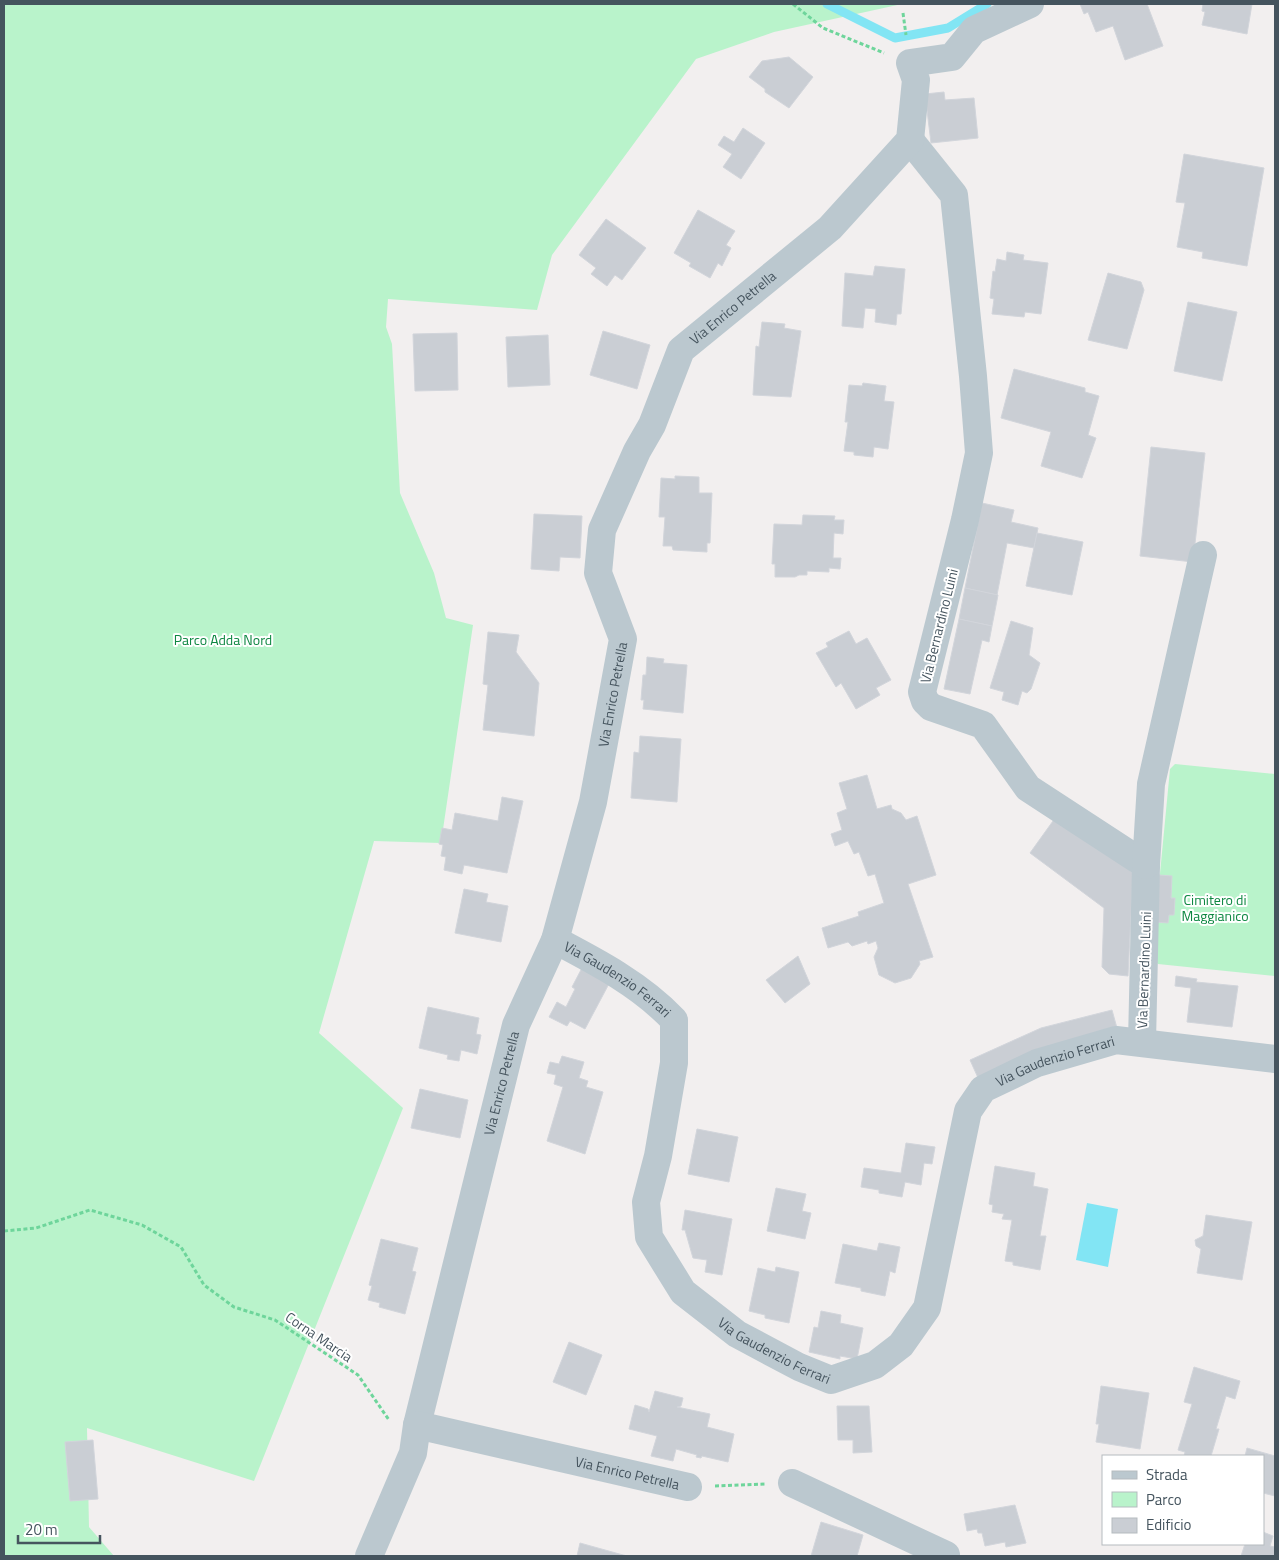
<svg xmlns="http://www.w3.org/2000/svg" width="1279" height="1560" viewBox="0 0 1279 1560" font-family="'Titillium Web',sans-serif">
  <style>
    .green { fill: #b9f3cb }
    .water { fill: #82e5f4 }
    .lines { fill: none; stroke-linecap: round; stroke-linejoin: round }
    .stream { stroke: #82e5f4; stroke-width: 9 }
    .building { fill: #caced4; stroke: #d2d5db }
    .path { stroke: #6ed59b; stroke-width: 3; stroke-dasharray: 4 2.5; stroke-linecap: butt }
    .minor { stroke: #bbc8cf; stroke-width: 28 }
    .labels { text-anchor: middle; stroke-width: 4; stroke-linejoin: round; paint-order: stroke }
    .street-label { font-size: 14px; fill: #45545e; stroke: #fff }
    .park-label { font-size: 14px; fill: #0e8742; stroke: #fff }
  </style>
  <rect width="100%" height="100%" fill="#f2efef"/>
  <g class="green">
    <polygon points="4,4 902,4 774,32 696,59 552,255 537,310 388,299 386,327 392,344 400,493 434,573 446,618 473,625 441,843 374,841 319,1033 403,1108 254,1481 87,1428 89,1527 114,1556 4,1556"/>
    <polygon points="1175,764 1275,774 1275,976 1158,964 1152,957 1170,769"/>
  </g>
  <polygon class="water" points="1087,1203 1118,1209 1108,1267 1076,1260"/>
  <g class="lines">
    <polyline class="stream" points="827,4 895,38 948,28 987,4"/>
  </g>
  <g class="building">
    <polygon points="1080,4 1147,4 1163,46 1125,60 1113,26 1096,32 1088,12 1084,14"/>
    <polygon points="1203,4 1252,4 1247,34 1202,25 1205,12 1202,11"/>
    <polygon points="789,57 813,77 789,108 765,92 765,89 749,77 762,61"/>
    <polygon points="944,92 945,100 974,98 978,138 931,143 925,94"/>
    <polygon points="743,128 765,143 741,179 723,167 732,154 718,145 724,136 734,142"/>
    <polygon points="1184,154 1264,168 1247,266 1202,258 1203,252 1177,247 1185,203 1176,202"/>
    <polygon points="698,210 735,231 726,245 731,248 722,266 718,263 710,278 689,266 691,263 674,253"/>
    <polygon points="606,219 646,248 622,280 615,275 607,286 591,274 596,268 579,255"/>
    <polygon points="1007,252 1024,255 1023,260 1048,263 1041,314 1025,312 1024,317 992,314 994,299 990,298 993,271 995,272 997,259 1006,261"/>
    <polygon points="875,266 905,269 901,314 897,314 896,325 875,322 876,309 865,308 863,328 842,326 845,273 873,276"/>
    <polygon points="1108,273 1141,282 1144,290 1127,349 1088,340"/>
    <polygon points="1188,302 1237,312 1222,381 1174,371"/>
    <polygon points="762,322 785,324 784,328 801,331 791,397 753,395 756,346 759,347"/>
    <polygon points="603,331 650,345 637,389 590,375"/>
    <polygon points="457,333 458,390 415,391 413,334"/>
    <polygon points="548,335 550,385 508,387 506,337"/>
    <polygon points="1014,369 1085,388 1085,392 1099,396 1088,435 1096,438 1082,478 1041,466 1051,432 1001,418"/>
    <polygon points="863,383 886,386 884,401 894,402 888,449 874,447 873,457 854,455 854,452 844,451 848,422 845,422 849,385 862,386"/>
    <polygon points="1151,447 1205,453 1193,562 1140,556"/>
    <polygon points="675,476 699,477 699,493 712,493 710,543 707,543 707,552 673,550 672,546 663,546 665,517 659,517 661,478 675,479"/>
    <polygon points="982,503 1014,510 1011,522 1038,528 1034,548 1007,543 997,595 965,588"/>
    <polygon points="534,514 582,516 580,558 560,557 559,571 531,569"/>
    <polygon points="803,515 835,516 834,520 844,520 843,534 834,533 833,558 841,558 840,569 829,568 829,572 807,571 807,575 799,575 795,577 775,577 775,564 772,564 774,524 802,525"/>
    <polygon points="1037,533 1083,542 1072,595 1026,586"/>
    <polygon points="965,588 998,595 992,626 959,619"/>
    <polygon points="959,619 992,626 989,642 982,640 970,694 944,689"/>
    <polygon points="1011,621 1033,628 1029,655 1040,663 1031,689 1027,693 1022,691 1018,705 1002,700 1004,692 990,688"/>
    <polygon points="849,631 856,644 867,638 891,680 876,688 880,695 856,709 841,683 836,687 816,653 828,647 826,643"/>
    <polygon points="488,632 519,635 516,652 539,683 534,736 483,730 488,685 483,684"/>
    <polygon points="647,657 664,659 663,663 687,665 683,713 643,709 644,700 641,700 643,675 646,675"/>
    <polygon points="640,736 681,739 677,802 631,798 634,752 639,753"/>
    <polygon points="867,775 877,809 891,805 892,809 901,813 906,820 917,816 936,875 908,884 933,957 919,961 920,964 911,978 895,983 879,975 874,957 878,948 876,941 868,944 867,941 852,946 848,942 828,948 822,928 859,916 858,912 884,903 875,874 868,876 859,852 854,854 848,841 835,846 831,834 842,830 837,813 847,809 839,783"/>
    <polygon points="502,797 523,801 507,873 464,865 462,874 444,870 446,857 441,856 443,845 439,844 442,828 452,830 455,813 498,821"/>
    <polygon points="1058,814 1133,873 1128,976 1109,974 1102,967 1104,908 1030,853"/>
    <polygon points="1159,875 1172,876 1171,898 1175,898 1174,915 1169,915 1168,923 1155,922"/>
    <polygon points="464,889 488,894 486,902 508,906 501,942 455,933"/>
    <polygon points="798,956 810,984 785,1003 766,980"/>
    <polygon points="583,966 611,980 585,1029 570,1021 567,1026 549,1017 557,1002 566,1007 575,989 572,987"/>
    <polygon points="1176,976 1197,979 1196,982 1238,986 1232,1027 1187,1022 1191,988 1175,986"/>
    <polygon points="428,1007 479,1018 476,1034 481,1035 477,1054 461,1050 459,1061 447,1059 448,1055 419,1048"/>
    <polygon points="1112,1010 1117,1028 979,1080 970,1060 1041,1028"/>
    <polygon points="562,1056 584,1062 579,1078 588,1081 586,1087 603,1092 585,1154 547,1141 563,1087 554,1084 556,1075 547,1073 550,1062 559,1064"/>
    <polygon points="420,1089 468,1100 460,1138 411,1128"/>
    <polygon points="697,1129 738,1137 729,1182 688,1174"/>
    <polygon points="906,1143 935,1147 932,1164 924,1163 921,1185 905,1182 902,1197 879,1193 879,1190 861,1187 864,1168 901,1173"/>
    <polygon points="995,1166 1035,1173 1033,1186 1048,1189 1040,1236 1046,1236 1040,1270 1013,1265 1013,1262 1005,1261 1012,1220 1002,1219 1004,1214 992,1212 993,1205 989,1204"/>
    <polygon points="776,1188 806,1194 802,1211 811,1213 805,1239 767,1231"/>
    <polygon points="685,1210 732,1219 722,1275 705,1272 707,1260 693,1258 685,1230 682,1230"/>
    <polygon points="1206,1215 1252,1222 1242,1280 1197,1273 1201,1249 1196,1246 1195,1240 1203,1236"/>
    <polygon points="381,1239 418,1248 412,1271 416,1272 405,1314 379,1307 380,1303 368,1300 372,1286 369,1285"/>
    <polygon points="879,1243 900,1247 895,1273 890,1271 885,1296 861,1291 861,1288 835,1283 843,1244 877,1251"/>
    <polygon points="776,1267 799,1272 789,1323 765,1318 765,1315 749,1311 758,1268 775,1272"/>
    <polygon points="821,1311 841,1315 840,1323 863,1328 857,1359 840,1356 840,1359 809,1352 814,1327 818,1328"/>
    <polygon points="569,1342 602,1355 586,1395 553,1382"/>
    <polygon points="1194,1367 1240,1381 1235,1399 1226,1396 1216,1429 1219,1429 1211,1456 1184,1456 1185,1452 1178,1450 1192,1404 1184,1402"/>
    <polygon points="1101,1386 1149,1393 1140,1449 1096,1442 1099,1424 1096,1424"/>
    <polygon points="655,1391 683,1398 681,1406 677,1407 710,1414 707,1427 734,1434 728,1462 702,1456 701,1458 696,1457 697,1455 676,1449 673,1461 651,1456 657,1436 629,1429 635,1405 648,1409 649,1412"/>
    <polygon points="837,1406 869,1406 872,1452 853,1453 853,1440 838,1440"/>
    <polygon points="93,1440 98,1499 70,1501 65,1442"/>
    <polygon points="1247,1448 1275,1456 1275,1496 1263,1493 1263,1456 1245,1456"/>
    <polygon points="1015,1505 1026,1543 1006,1547 1005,1542 985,1546 982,1533 978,1533 977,1529 967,1531 964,1514"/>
    <polygon points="821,1522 863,1535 857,1556 811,1556"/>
    <polygon points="1263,1532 1273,1536 1270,1546 1275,1547 1275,1556 1241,1556 1245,1544 1263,1544"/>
    <polygon points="580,1543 623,1555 628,1556 577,1556"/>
  </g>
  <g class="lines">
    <g class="path">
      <polyline points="793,4 823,28 884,53"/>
      <polyline points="903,13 906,35"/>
      <polyline points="4,1231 36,1228 90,1210 142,1225 181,1247 204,1285 234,1307 275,1320 358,1375 389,1420"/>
      <polyline points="715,1486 766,1484"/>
    </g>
    <g class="minor">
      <polyline points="910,140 954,195 973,376 979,453 965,520 922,692 925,701 931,707 983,725 1028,788 1146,865 1142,1042"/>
      <polyline points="1146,865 1151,784 1203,555"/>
      <path id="s1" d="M555,940C597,962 641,985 674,1020V1063L658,1156L646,1202L649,1237L683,1292L737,1334L799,1367L831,1380L875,1365L901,1345L927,1308L968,1111L983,1089L1037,1063L1116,1040L1275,1059"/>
      <path id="s2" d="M417,1425L516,1025L555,940L593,802L623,639L598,573L602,530L637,451L652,425L681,350L830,228L910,140L916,80L910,63L952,57L974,30L1030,4"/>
      <polyline points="792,1483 946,1555"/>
      <path id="s3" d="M369,1556L413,1453L417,1425L688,1487"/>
    </g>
  </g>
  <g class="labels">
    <g class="street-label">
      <text dy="5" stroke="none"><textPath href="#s2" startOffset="1192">Via Enrico Petrella</textPath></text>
      <text transform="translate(939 626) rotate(-76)" y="5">Via Bernardino Luini</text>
      <text dy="5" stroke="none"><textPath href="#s2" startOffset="758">Via Enrico Petrella</textPath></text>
      <text transform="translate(1144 970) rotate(-88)" y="5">Via Bernardino Luini</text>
      <text dy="5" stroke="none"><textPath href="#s1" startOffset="74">Via Gaudenzio Ferrari</textPath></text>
      <text dy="5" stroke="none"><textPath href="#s1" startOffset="1032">Via Gaudenzio Ferrari</textPath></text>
      <text dy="5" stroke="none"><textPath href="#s2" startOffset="352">Via Enrico Petrella</textPath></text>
      <text transform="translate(319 1337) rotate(34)" y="5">Corna Marcia</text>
      <text dy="5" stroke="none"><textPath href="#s1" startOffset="538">Via Gaudenzio Ferrari</textPath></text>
      <text dy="5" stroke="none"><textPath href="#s3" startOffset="356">Via Enrico Petrella</textPath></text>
    </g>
    <g class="park-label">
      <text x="223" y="645">Parco Adda Nord</text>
      <text x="1215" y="905">Cimitero di<tspan x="1215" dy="16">Maggianico</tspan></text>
    </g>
  </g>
  <rect width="1279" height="1560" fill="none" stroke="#45545e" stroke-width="10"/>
  <rect x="1102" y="1455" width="162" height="90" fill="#ffffff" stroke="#b5bbbf"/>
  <rect x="1112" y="1471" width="25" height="8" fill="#bbc8cf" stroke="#b5bbbf"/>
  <text x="1146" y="1480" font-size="15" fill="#45545e">Strada</text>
  <rect x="1112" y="1492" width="25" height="15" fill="#b9f3cb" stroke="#b5bbbf"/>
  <text x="1146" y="1505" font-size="15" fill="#45545e">Parco</text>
  <rect x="1112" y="1518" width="25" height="15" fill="#caced4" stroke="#b5bbbf"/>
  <text x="1146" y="1530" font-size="15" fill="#45545e">Edificio</text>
  <path d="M18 1535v8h82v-8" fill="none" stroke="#45545e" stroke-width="2.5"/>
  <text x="25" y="1535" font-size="15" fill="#45545e" stroke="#ffffff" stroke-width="4" paint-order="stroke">20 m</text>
</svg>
